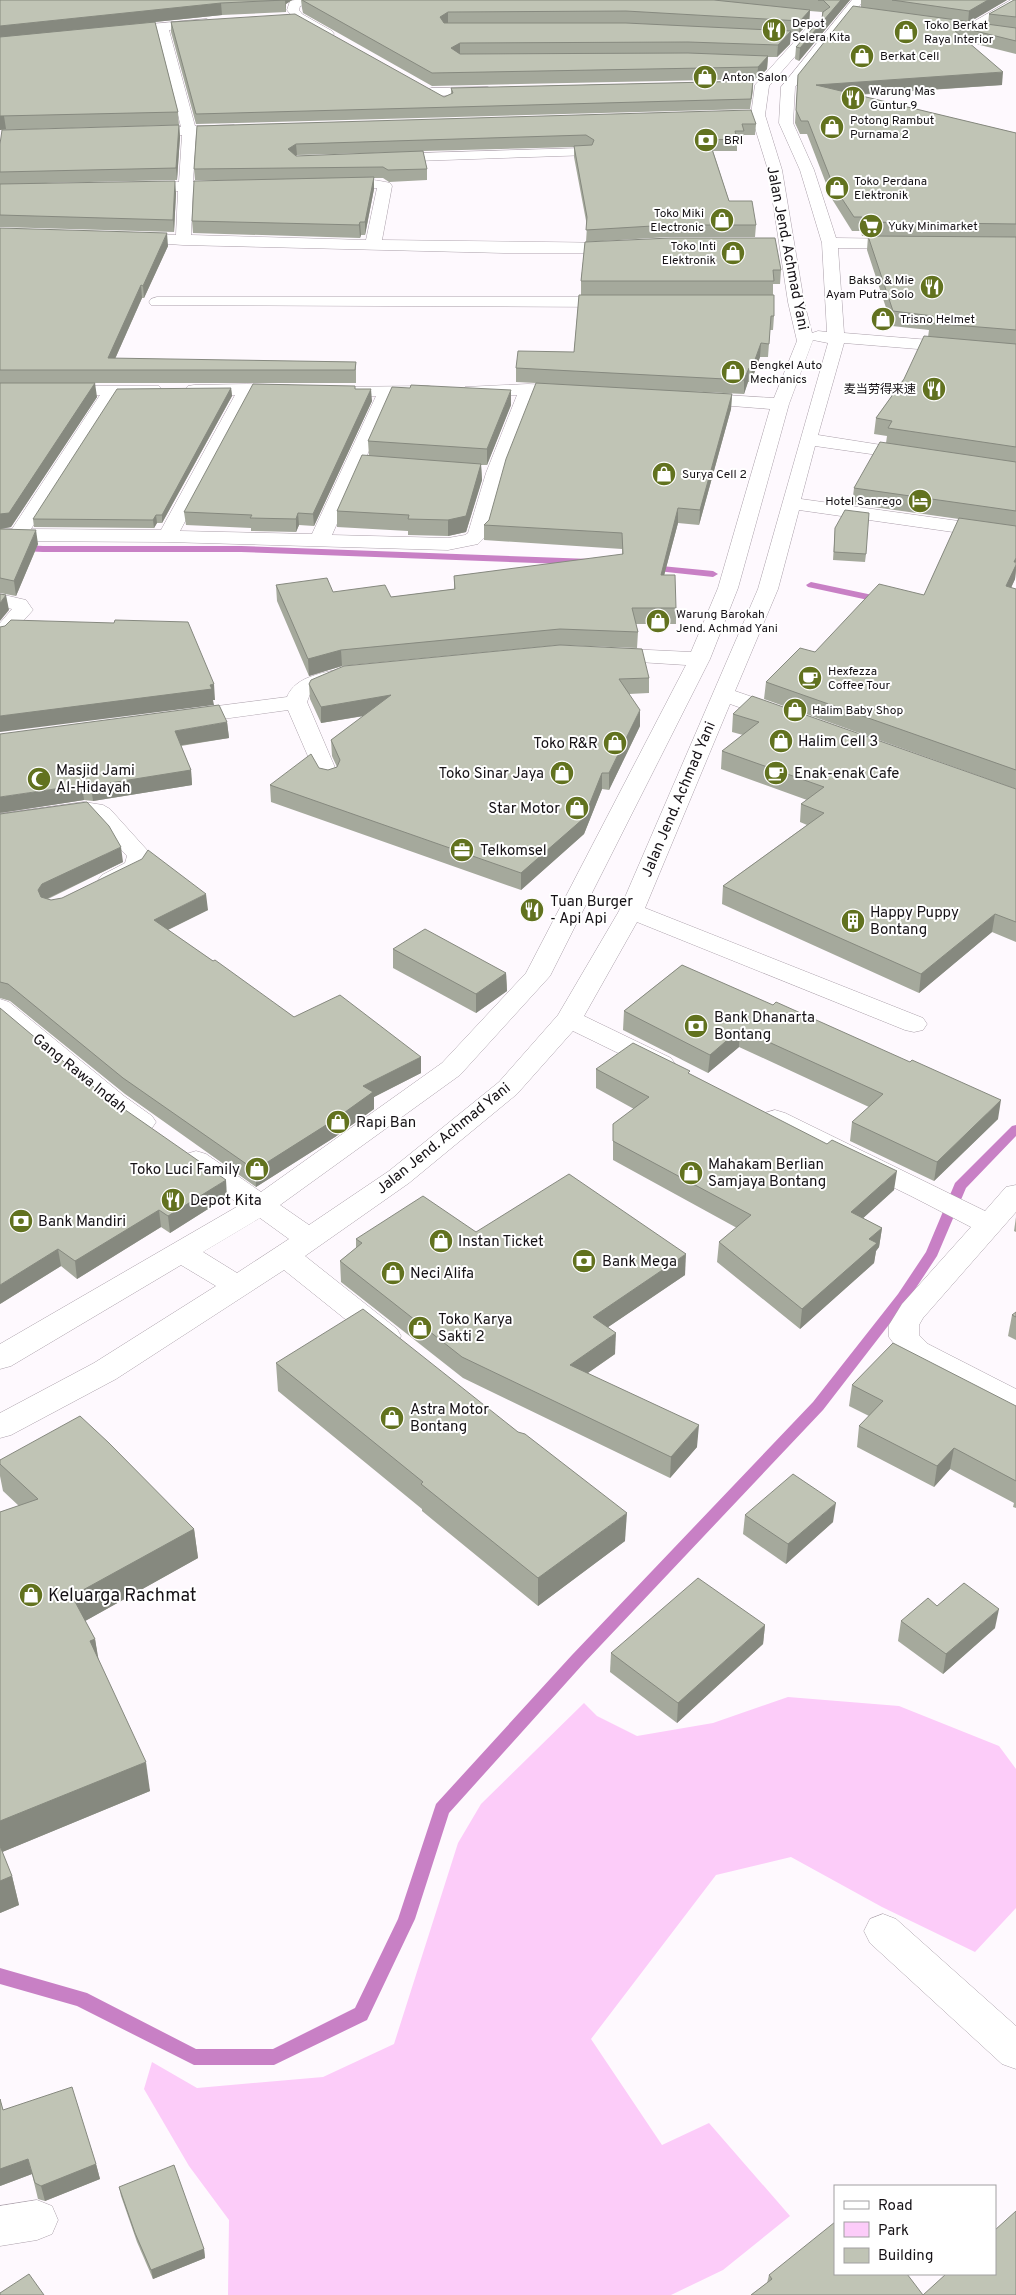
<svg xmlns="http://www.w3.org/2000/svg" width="1016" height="2295" viewBox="0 0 1016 2295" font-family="Overpass,'Noto Sans SC',sans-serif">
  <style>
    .green { fill: #fcccf9 }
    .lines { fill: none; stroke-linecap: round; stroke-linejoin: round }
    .stream { fill: #c880c5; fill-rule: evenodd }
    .minor-casing { stroke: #aba0aa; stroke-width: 1 }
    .minor { fill: #fff; fill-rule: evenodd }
    .wall { fill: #a5a99c; fill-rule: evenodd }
    .shaded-wall { fill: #86897f }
    .building { fill: #c0c4b5; stroke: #86897f }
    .labels { text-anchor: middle; stroke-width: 4; stroke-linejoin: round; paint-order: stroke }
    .far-poi-label { font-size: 12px; fill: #151115; stroke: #fff; text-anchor: start }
    .street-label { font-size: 15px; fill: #151115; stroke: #fff }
    .poi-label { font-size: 15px; fill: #151115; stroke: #fff; text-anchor: start }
    .near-poi-label { font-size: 18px; fill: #151115; stroke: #fff; text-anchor: start }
  </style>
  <rect width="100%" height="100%" fill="#fef9fe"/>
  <polygon class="green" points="788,1697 899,1706 999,1746 1016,1769 1016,1908 975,1952 882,1907 791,1857 716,1875 591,2039 662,2145 709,2123 790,2216 723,2270 671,2295 228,2295 229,2220 189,2166 144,2089 152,2062 197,2088 323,2077 394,2044 458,1843 481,1804 584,1703 597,1716 637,1736 713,1723"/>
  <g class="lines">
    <g class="stream">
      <polygon points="0,544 43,546 241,546 591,559 595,562 591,565 241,552 43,552 0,550"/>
      <polygon points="651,565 713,571 718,574 713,577 648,570 648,566"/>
      <polygon points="811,582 882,597 887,600 882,603 808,587 806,585"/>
      <polygon points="1016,1125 1016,1136 966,1188 937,1256 908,1300 823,1410 584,1663 449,1813 415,1919 367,2020 274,2065 194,2065 77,2006 0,1984 0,1968 87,1993 196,2049 273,2049 355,2008 398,1919 436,1804 572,1655 813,1402 898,1294 926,1252 955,1183 1012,1126"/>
    </g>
    <g class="minor-casing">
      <g id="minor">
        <path d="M295,0H316L314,3L300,6L299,10L302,14L332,31L334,34L332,37C319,40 294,20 287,10L290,1Z"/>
        <path d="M852,0H864L795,87L793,123L814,170L836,238L904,239L909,241L912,244L909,247L904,249L838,248L844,333L1016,347V357L844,343L818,435L913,450L919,451L922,455L919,459L913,460L815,446L801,499L1016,529V541L799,510L778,589L735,691L790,710L793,715L790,720L782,722L730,704L645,908L923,1018L927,1024L923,1030L914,1032L905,1030L637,922L584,1016L671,1058L675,1064L671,1070L662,1072L653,1070L573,1031L517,1094L409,1183L305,1256L397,1329L401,1336L397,1343L386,1347L375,1343L284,1270L116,1379L11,1435L0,1438V1413L94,1363L216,1286L181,1265L11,1366L0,1369V1344L240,1205L186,1166L182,1160L186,1154L196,1151L206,1154L261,1192L442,1063L526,973L686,665L607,660L600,658L597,654L600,650L607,648L691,652L718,588L770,409L694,403L688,402L685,398L688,394L694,393L774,398L797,341L788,302L768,170L751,115L755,85L811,23H819L821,26L819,29L769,86L765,115L782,170L804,302L812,333L818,331L827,332L822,243L800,170L779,123L781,87ZM813,340L828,343L758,589L619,911L558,1015L499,1082L389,1171L309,1225L280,1205L460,1075L550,976L710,659L738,588L789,404ZM260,1218L289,1239L237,1273L203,1252Z"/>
        <polygon points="1011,0 1016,0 1015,8 976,31 968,31 966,28 973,22"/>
        <path d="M207,19L213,23L211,26L169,30L195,126L234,125L241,129L234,133L196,134L193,182H231L238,186L231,190L193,191L191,235L366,240L377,188H336L329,184C336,174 378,180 390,183L392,186L382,240L621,243L626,245L629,248L626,251L621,253H504L183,245L126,241L123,238L126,235L131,233L176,235L178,191H139L132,187L139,183L179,182L182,135L142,136L135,132L142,128L181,127L157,31L118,35L112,31L118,27Z"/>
        <polygon points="488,87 495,91 493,94 431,96 424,92 431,88"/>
        <polygon points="585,148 592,152 590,155 386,162 379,158 386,154"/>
        <polygon points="157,297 617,297 623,299 625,302 623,305 617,307 151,305 149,302 151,299"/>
        <polygon points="247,384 288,385 294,386 297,390 294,394 252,395 180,531 312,534 376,396 334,396 328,395 325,391 328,387 428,386 434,387 437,391 434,395 393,396 332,535 448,538 465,535 468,533 486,473 517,395 471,396 465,395 462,391 465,387 528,384 571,386 577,387 580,391 577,395 535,395 504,473 487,535 478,544 448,550 167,542 0,541 0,529 12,529 100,395 0,395 0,385 159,386 162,390 159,394 117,395 31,529 161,530 235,395 194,395 188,394 185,390 188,386 194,385"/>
        <polygon points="0,594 26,600 33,610 7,639 0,641 0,623 12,609 0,606"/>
        <path d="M345,668L352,670L356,674L352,678L329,685L310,694L307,702L339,777L336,782L328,784L320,782L317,777L288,710L186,724L178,722L175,717L178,712L186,710L287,697C296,675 325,673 345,668Z"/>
        <path d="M84,802L103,805L110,809L147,850L151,855C148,876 121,890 102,885L98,880L102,875L125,863L127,856L90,816L0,828V814Z"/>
        <polygon points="0,999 9,1002 124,1096 152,1116 156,1122 152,1128 142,1131 132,1128 104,1108 0,1020"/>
        <polygon points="775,1110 785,1113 985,1211 1006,1187 1016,1185 1016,1212 923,1318 919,1325 919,1335 928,1344 1016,1389 1016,1413 1005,1410 906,1360 889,1337 889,1325 902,1304 971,1227 911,1196 765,1125 761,1119 765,1113"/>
        <polygon points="883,1914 896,1919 1016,2026 1016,2069 1002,2064 870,1943 864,1931 870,1919"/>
        <polygon points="37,2200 52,2206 58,2220 52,2234 37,2240 0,2246 0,2206"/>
      </g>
    </g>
    <use href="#minor" class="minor"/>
  </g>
  <g class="wall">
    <polygon points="0,0 292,0 286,4 286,12 222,15 155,22 178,112 179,125 0,130"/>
    <polygon points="301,0 850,0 799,61 795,59 796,47 822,18 822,12 810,11 809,23 799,33 791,33 790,44 777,57 768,57 767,69 757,79 432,86 303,13 302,8"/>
    <polygon points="861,0 1007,0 969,22 988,25 989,14 1016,0 1016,54 968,42 1002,85 857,95 1016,133 1016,570 1015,579 1011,588 1016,589 1016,789 764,699 766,682 815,652 924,595 959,519 852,504 854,488 886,443 887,436 874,434 876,418 904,379 928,337 929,330 892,326 867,250 868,236 862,236 861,231 852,231 832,199 807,134 800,134 795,123 798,75 861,7"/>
    <polygon points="171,22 444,97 451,94 451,88 753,81 753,91 750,109 196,124 171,32"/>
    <path d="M756,124L755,135H744V142H737V151H713L729,201L756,225L755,237H669L586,242L587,226L574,157V147L423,151L427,169V180L389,182L383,178H374V189L365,235H361L360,238L193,233L192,221L236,180H195L194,169L197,126ZM410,152L296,156L297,155Z"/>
    <polygon points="179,125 180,137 177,180 45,183 176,193 174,232 0,227 0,144"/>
    <polygon points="0,228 168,246 144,298 142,298 115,359 356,362 356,383 0,383"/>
    <polygon points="585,242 781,270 780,284 773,284 773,295 581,295 581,281"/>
    <polygon points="579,295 774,316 773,330 770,330 768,357 760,357 751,382 748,382 744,394 684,391 732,394 731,409 699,525 678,523 664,575 676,608 676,624 636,624 638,632 637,648 560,645 342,666 309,676 277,601 276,585 333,592 391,597 454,589 454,576 622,555 622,549 484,540 484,525 489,520 536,383 516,382 516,368 574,352"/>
    <polygon points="0,383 97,397 11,527 1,529 38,544 16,596 0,593"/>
    <polygon points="231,388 232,396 162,523 157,523 154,528 34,527 33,519"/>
    <polygon points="355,389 372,401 314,526 299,525 296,532 251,531 251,528 186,525 184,512"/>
    <polygon points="511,405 487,465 481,465 482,480 466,532 448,536 408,535 408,531 337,527 337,511 369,456 368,441"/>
    <polygon points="835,528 866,554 865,562 833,560"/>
    <polygon points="649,678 649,693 629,694 640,726 609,790 602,789 584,834 521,890 271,802 270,785 319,768 328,770 337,767 332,756 331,740 364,716 321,723 310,699 309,684"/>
    <polygon points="733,714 1016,789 1016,942 992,932 919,993 722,904 723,886 807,825 800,822 801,804 807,800 721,769 722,751 743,735 732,732"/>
    <polygon points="227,722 229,738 181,746 191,770 192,785 93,801 84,800 0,813"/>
    <polygon points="0,814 123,862 48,899 51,900 208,910 168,930 294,1017 421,1057 421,1073 374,1097 374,1109 335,1137 256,1187 125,1094 10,1001 0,998"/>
    <polygon points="393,949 506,973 507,991 476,1013 393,968"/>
    <polygon points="682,965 998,1119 934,1181 850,1141 852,1122 869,1107 739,1047 708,1073 623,1030 624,1011"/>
    <polygon points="596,1069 690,1074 894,1190 863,1218 882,1228 879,1247 876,1251 874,1263 800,1329 717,1262 719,1242 737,1228 613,1160 613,1124 634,1109 596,1088"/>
    <polygon points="101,1093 227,1197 170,1233 161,1227 77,1279 61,1266 0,1304"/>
    <polygon points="1016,1217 1016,1232 1014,1231"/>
    <polygon points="476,1232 685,1275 608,1327 615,1354 588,1373 697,1447 670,1478 463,1378 341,1282 340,1261 356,1248 356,1239"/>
    <polygon points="1016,1312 1016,1340 1008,1336 1012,1315"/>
    <polygon points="276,1363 625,1541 538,1606 422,1511 422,1509 278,1391"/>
    <polygon points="852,1385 1016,1406 1016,1508 1013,1507 1014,1503 950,1469 934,1487 857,1447 859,1426 869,1416 849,1406"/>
    <polygon points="0,1460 194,1529 198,1558 85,1621 95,1639 98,1659 150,1791 2,1852 12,1876 19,1905 0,1913 0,1512 19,1506 3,1491 0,1476"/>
    <polygon points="745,1515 833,1522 786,1564 743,1534"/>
    <polygon points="901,1621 995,1628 943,1674 898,1641"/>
    <polygon points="765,1625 763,1644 677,1723 610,1672 611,1653"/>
    <polygon points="0,2099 3,2110 96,2164 100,2179 45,2201 38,2199 32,2174 0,2186"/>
    <polygon points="119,2187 204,2249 205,2258 153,2279 137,2242 121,2196"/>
    <polygon points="769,2275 923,2295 1016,2295 751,2295 767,2283"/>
  </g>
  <g class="shaded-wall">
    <polygon points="285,0 292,0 286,4 286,12"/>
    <polygon points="841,0 850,0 799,61 800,48"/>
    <polygon points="988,0 1007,0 968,23 969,11"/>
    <polygon points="221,3 222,15 0,38 0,26"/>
    <polygon points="810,10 809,23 799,33 800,21"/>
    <polygon points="448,12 448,24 440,29 440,17"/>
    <polygon points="791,31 790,44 777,57 778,45"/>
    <polygon points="460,43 460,55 451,48"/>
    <polygon points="768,56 767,69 757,79 758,67"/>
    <polygon points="1003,72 1002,85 815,97 816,85"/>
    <polygon points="0,116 4,116 6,129 0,130"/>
    <polygon points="179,125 180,137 177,180 176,168"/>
    <polygon points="296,144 297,155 288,160 288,149"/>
    <polygon points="374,177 374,189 365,235 365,222"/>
    <polygon points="175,181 176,193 174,232 173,220"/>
    <polygon points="360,222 361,235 360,238 359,225"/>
    <polygon points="167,233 168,246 144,298 143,286"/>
    <polygon points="141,285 142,298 110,370 108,358"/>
    <polygon points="761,343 760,357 751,382 752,368"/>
    <polygon points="749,368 748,382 744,394 744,380"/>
    <polygon points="95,383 97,397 11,527 0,529 0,514"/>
    <polygon points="231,388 232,396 162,523 162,515"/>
    <polygon points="371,389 372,401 314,526 313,514"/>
    <polygon points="511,390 511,405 487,465 487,449"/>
    <polygon points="732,394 731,409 699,525 700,510"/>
    <polygon points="481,464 482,480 466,532 448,536 448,520"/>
    <polygon points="678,508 678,523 660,591 661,575"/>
    <polygon points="298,513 299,525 296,532 296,519"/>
    <polygon points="156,515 157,523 154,528 153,520"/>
    <polygon points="36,530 38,544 16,596 14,581"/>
    <polygon points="1016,558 1016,570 1015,579 1004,603 1006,586"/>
    <polygon points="6,595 9,610 0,621 0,603"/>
    <polygon points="341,650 342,666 309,676 308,659"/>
    <polygon points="214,684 215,700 213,700 214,705 0,732 0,716"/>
    <polygon points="391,695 392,711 321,723 321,707"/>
    <polygon points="640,710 640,726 609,790 609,773"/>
    <polygon points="227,722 229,738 176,746 175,731"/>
    <polygon points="191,770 192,785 93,801 91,786"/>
    <polygon points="602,773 602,789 584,834 521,890 521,873"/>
    <polygon points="82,785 84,800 0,813 0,797"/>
    <polygon points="121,847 123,862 44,900 40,906 38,890 42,884"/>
    <polygon points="206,894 208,910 155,936 154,920"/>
    <polygon points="995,914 992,932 919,993 921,974"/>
    <polygon points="506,973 507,991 476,1013 476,994"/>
    <polygon points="740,1029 739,1047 708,1073 710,1055"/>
    <polygon points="421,1057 421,1073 374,1097 374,1109 335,1137 256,1187 255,1170 363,1086"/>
    <polygon points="1001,1100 998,1119 934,1181 937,1162"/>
    <polygon points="897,1171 894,1190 849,1231 851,1212"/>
    <polygon points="226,1180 227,1197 170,1233 168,1216"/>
    <polygon points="159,1210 161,1227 77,1279 75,1261"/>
    <polygon points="882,1228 879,1247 876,1251 874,1263 800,1329 802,1309 869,1239"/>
    <polygon points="58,1249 61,1266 0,1304 0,1285"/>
    <polygon points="686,1254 685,1275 592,1338 593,1317"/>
    <polygon points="616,1333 615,1354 569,1386 570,1365"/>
    <polygon points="699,1425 697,1447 670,1478 671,1457"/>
    <polygon points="954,1448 950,1469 934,1487 937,1466"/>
    <polygon points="836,1503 833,1522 786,1564 788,1544"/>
    <polygon points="627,1513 625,1541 538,1606 538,1578"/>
    <polygon points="194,1529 198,1558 78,1625 72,1596"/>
    <polygon points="999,1609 995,1628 943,1674 946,1654"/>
    <polygon points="765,1625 763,1644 677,1723 678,1703"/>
    <polygon points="95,1639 100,1668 90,1641"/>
    <polygon points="146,1762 150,1791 0,1853 0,1821"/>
    <polygon points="12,1876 19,1905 0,1913 0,1881"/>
    <polygon points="28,2159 32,2174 0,2186 0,2169"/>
    <polygon points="96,2164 100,2179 45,2201 41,2186"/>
    <polygon points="204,2249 205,2258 153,2279 151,2270"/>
  </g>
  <g class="building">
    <polygon points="0,0 285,0 221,3 0,26"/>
    <polygon points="302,0 714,0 810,10 800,21 626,11 448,12 440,17 444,23 626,23 791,31 778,45 688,42 460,43 451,48 460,54 688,53 768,56 758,67 432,73"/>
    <polygon points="818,0 841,0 800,48 796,47 822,18 823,12 830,7 823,0"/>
    <polygon points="892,0 988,0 969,11"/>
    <polygon points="1014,0 1016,0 1016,17 989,14"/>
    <polygon points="853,6 1016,28 1016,41 947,24 1003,72 816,85 1016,133 1016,224 864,222 862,217 854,217 833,185 808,121 801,121 796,110 798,75"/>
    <polygon points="295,14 444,97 453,93 451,88 753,81 751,99 196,114 171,22"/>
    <polygon points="155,22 178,112 0,116 0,37"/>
    <polygon points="751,110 756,124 742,124 744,131 735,131 737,139 709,140 729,201 752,201 756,225 669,225 586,230 587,217 574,146 592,145 594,140 586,135 296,144 288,149 296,156 423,151 427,169 388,170 383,167 194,169 197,126"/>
    <polygon points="179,125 176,168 0,172 0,144 2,130"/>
    <polygon points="374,177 365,222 360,222 359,225 192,221 194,181"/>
    <polygon points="175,181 173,220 0,215 0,184"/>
    <polygon points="0,228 167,233 143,286 141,285 108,358 356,362 355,370 0,370"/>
    <polygon points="868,236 1016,237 1016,330 930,323 933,316 893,311"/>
    <polygon points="670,238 775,238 781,270 773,270 774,281 581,281 585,242"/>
    <polygon points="579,295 774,295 774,316 771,316 769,344 761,343 752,368 749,368 744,380 516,368 518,351 574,352"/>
    <polygon points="924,336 1016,344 1016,447 888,428 892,421 876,418 904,379"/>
    <polygon points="0,383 95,383 9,513 0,514"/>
    <polygon points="536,383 732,394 700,510 678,508 661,575 675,575 676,608 632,608 638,632 560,629 341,650 308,659 276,585 327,578 333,592 385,585 391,597 455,589 454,576 623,554 622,533 484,525 489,520 506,459"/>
    <polygon points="253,384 355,386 355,389 371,389 313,514 298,513 296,519 250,518 252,515 184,512"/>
    <polygon points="411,385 511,390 487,449 368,441 392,387 410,388"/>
    <polygon points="231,388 162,515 156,515 153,520 33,519 117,389"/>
    <polygon points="880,442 1016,462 1016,511 854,488"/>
    <polygon points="362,455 481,464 466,516 448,520 408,519 409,515 337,511"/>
    <polygon points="845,510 869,513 866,554 834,552 835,528"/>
    <polygon points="959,518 1016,526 1016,558 1014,562 1016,562 1016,565 1006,586 1016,589 1016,770 766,682 800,648 815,652 879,584 924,595"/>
    <polygon points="0,529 36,530 14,581 0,578"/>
    <polygon points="0,594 6,595 0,603"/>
    <polygon points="11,620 114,623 115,620 188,622 214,684 210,685 212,689 0,716 0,627 5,626"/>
    <polygon points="560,645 642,649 649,678 619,679 640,710 609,773 602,773 584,818 521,873 270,785 311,754 319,768 328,770 337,767 340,760 331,740 391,695 321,707 309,684 311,680 344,666"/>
    <polygon points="752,696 1016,789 1016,922 995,914 921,974 723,886 824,813 801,804 824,787 722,751 759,722 733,714"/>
    <polygon points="219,705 227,722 175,731 191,770 91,786 82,785 0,797 0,734"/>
    <polygon points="87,802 109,826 121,847 42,884 38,890 41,897 51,900 62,898 142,859 148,850 206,894 154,920 213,961 215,960 294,1017 340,995 421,1057 363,1086 373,1092 334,1120 255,1170 123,1078 8,984 0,982 0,814"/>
    <polygon points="425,929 506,973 476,994 393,949"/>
    <polygon points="682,965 773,1005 776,1002 910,1062 912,1060 1001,1100 937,1162 852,1122 883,1094 740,1029 710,1055 624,1011"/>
    <polygon points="0,1008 101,1093 226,1180 168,1216 159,1210 75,1261 58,1249 0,1285"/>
    <polygon points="633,1043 690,1071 688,1073 827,1144 832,1140 897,1171 851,1212 882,1228 869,1239 877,1243 802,1309 719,1242 751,1215 613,1141 613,1124 649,1097 596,1069"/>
    <polygon points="569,1174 686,1254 593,1317 616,1333 570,1365 699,1425 671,1457 462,1357 340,1261 362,1243 356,1239 423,1196 476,1232"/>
    <polygon points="363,1309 518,1432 525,1434 627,1513 538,1578 421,1484 423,1482 276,1363"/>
    <polygon points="1016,1312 1016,1317 1012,1315"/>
    <polygon points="893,1343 1016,1406 1016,1481 954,1448 937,1466 859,1426 883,1401 852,1385"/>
    <polygon points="80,1416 109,1443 194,1529 72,1596 95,1639 90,1641 146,1762 0,1821 0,1512 38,1499 0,1464 0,1460"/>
    <polygon points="793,1474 836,1503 788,1544 745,1515"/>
    <polygon points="698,1578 765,1625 678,1703 611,1653"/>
    <polygon points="964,1583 999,1609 946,1654 901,1621 928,1598 937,1606"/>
    <polygon points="0,1846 12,1876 0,1881"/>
    <polygon points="72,2087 96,2164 41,2186 35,2183 28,2159 0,2169 0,2099 3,2110"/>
    <polygon points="174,2165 204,2249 151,2270 135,2233 119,2187"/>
    <polygon points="1016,2211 1016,2295 751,2295 772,2279 769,2275 835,2222 835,2274 907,2274 923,2295 946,2274 995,2274 995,2230"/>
    <polygon points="29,2274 44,2295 0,2295 0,2293"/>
  </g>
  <defs>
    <g id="restaurant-disc" transform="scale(1.25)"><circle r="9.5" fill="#62721f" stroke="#fff"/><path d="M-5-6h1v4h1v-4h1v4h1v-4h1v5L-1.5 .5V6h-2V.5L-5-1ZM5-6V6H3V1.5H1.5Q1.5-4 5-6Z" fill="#fff"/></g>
    <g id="shop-disc" transform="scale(1.25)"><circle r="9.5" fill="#62721f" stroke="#fff"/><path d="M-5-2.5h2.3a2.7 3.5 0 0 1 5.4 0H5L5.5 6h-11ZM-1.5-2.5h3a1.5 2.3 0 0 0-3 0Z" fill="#fff"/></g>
    <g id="bank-disc" transform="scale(1.25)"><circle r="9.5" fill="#62721f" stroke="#fff"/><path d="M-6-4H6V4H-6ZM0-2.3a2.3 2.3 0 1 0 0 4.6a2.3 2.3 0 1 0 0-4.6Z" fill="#fff"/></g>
    <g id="supermarket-disc" transform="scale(1.25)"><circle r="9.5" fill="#62721f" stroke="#fff"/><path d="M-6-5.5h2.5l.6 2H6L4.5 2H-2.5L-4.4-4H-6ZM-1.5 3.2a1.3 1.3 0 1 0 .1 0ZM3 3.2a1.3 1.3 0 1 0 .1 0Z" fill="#fff"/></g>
    <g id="hotel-disc" transform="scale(1.25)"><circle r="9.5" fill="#62721f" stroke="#fff"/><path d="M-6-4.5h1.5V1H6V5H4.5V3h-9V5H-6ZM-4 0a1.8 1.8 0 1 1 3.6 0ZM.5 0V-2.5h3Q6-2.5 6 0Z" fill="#fff"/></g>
    <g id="cafe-disc" transform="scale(1.25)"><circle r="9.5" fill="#62721f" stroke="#fff"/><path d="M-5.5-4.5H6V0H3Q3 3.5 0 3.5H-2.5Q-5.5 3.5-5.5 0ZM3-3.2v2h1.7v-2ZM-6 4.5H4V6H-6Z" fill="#fff"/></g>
    <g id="mosque-disc" transform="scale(1.25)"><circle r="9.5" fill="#62721f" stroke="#fff"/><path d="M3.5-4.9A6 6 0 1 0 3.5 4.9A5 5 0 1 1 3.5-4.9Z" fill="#fff"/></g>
    <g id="office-disc" transform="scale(1.25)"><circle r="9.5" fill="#62721f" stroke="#fff"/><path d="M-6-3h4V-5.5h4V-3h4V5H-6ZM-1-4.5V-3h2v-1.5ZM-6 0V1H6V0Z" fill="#fff"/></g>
    <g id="building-disc" transform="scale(1.25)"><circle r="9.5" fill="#62721f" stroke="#fff"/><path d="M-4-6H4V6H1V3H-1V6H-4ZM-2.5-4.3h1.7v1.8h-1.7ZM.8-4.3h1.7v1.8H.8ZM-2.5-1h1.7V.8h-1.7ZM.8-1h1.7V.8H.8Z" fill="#fff"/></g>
  </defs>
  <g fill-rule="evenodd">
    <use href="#restaurant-disc" x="774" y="30"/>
    <use href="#shop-disc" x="906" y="32"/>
    <use href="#shop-disc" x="862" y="56"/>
    <use href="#shop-disc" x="705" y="77"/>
    <use href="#restaurant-disc" x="853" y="98"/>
    <use href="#shop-disc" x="832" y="127"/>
    <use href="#bank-disc" x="706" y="140"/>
    <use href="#shop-disc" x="837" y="188"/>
    <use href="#shop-disc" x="722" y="220"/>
    <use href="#supermarket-disc" x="871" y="226"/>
    <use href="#shop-disc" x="733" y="253"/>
    <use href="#restaurant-disc" x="932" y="287"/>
    <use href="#shop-disc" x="883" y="319"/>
    <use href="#shop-disc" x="733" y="372"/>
    <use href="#restaurant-disc" x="934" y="389"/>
    <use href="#shop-disc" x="664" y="474"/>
    <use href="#hotel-disc" x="920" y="501"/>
    <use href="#shop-disc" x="658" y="621"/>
    <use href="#cafe-disc" x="810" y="678"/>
    <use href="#shop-disc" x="795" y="710"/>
    <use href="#shop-disc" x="781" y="741"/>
    <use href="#shop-disc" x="615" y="743"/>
    <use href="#shop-disc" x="562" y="773"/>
    <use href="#cafe-disc" x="776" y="773"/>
    <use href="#mosque-disc" x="39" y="779"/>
    <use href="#shop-disc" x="577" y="808"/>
    <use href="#office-disc" x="462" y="850"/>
    <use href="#restaurant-disc" x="532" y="910"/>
    <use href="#building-disc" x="853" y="921"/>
    <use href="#bank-disc" x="696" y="1026"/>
    <use href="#shop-disc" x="338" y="1122"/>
    <use href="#shop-disc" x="257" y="1169"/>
    <use href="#shop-disc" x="691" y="1173"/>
    <use href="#restaurant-disc" x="173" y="1200"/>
    <use href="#bank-disc" x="21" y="1221"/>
    <use href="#shop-disc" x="441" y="1241"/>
    <use href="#bank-disc" x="584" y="1261"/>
    <use href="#shop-disc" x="393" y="1273"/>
    <use href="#shop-disc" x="420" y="1328"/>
    <use href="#shop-disc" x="392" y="1418"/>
    <use href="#shop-disc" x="31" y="1595"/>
  </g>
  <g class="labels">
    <g class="far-poi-label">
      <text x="792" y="27">Depot<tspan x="792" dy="14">Selera Kita</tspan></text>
      <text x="924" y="29">Toko Berkat<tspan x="924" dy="14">Raya Interior</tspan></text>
      <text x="880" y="60">Berkat Cell</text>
      <text x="722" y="81">Anton Salon</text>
      <text x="870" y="95">Warung Mas<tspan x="870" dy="14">Guntur 9</tspan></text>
      <text x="850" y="124">Potong Rambut<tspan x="850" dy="14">Purnama 2</tspan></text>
      <text x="724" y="144">BRI</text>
      <text x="854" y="185">Toko Perdana<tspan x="854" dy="14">Elektronik</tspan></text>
      <text x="704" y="217" text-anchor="end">Toko Miki<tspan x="704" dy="14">Electronic</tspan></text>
      <text x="888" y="230">Yuky Minimarket</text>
      <text x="716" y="250" text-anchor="end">Toko Inti<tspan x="716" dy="14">Elektronik</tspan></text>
      <text x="914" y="284" text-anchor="end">Bakso &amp; Mie<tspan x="914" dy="14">Ayam Putra Solo</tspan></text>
      <text x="900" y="323">Trisno Helmet</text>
      <text x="750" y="369">Bengkel Auto<tspan x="750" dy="14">Mechanics</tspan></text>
      <text x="916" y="393" text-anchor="end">麦当劳得来速</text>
      <text x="682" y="478">Surya Cell 2</text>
      <text x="902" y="505" text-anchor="end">Hotel Sanrego</text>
      <text x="676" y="618">Warung Barokah<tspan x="676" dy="14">Jend. Achmad Yani</tspan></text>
      <text x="828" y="675">Hexfezza<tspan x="828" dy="14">Coffee Tour</tspan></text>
      <text x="812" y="714">Halim Baby Shop</text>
    </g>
    <g class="street-label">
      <text transform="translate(788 248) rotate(79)" y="5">Jalan Jend. Achmad Yani</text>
      <text transform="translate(678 799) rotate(-67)" y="5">Jalan Jend. Achmad Yani</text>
      <text transform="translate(80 1073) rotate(39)" y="5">Gang Rawa Indah</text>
      <text transform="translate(443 1138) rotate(-39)" y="5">Jalan Jend. Achmad Yani</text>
    </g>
    <g class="poi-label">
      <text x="798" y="746">Halim Cell 3</text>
      <text x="598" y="748" text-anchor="end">Toko R&amp;R</text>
      <text x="56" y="775">Masjid Jami<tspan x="56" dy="17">Al-Hidayah</tspan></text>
      <text x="544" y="778" text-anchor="end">Toko Sinar Jaya</text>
      <text x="794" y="778">Enak-enak Cafe</text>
      <text x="560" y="813" text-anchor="end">Star Motor</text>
      <text x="480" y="855">Telkomsel</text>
      <text x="550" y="906">Tuan Burger<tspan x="550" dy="17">- Api Api</tspan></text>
      <text x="870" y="917">Happy Puppy<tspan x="870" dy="17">Bontang</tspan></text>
      <text x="714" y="1022">Bank Dhanarta<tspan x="714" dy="17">Bontang</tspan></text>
      <text x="356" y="1127">Rapi Ban</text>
      <text x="708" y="1169">Mahakam Berlian<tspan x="708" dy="17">Samjaya Bontang</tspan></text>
      <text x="240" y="1174" text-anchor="end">Toko Luci Family</text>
      <text x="190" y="1205">Depot Kita</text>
      <text x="38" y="1226">Bank Mandiri</text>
      <text x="458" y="1246">Instan Ticket</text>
      <text x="602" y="1266">Bank Mega</text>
      <text x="410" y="1278">Neci Alifa</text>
      <text x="438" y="1324">Toko Karya<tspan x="438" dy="17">Sakti 2</tspan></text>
      <text x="410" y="1414">Astra Motor<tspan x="410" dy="17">Bontang</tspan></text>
    </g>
    <g class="near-poi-label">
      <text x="48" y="1601">Keluarga Rachmat</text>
    </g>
  </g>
  <rect x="834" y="2185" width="162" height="90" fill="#ffffff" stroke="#a1a0a1"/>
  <rect x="844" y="2201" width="25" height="8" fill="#ffffff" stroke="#a1a0a1"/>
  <text x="878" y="2210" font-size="15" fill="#151115">Road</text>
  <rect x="844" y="2222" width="25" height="15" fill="#fcccf9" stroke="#a1a0a1"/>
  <text x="878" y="2235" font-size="15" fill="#151115">Park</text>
  <rect x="844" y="2248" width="25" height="15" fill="#c0c4b5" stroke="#a1a0a1"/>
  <text x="878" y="2260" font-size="15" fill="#151115">Building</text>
</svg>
